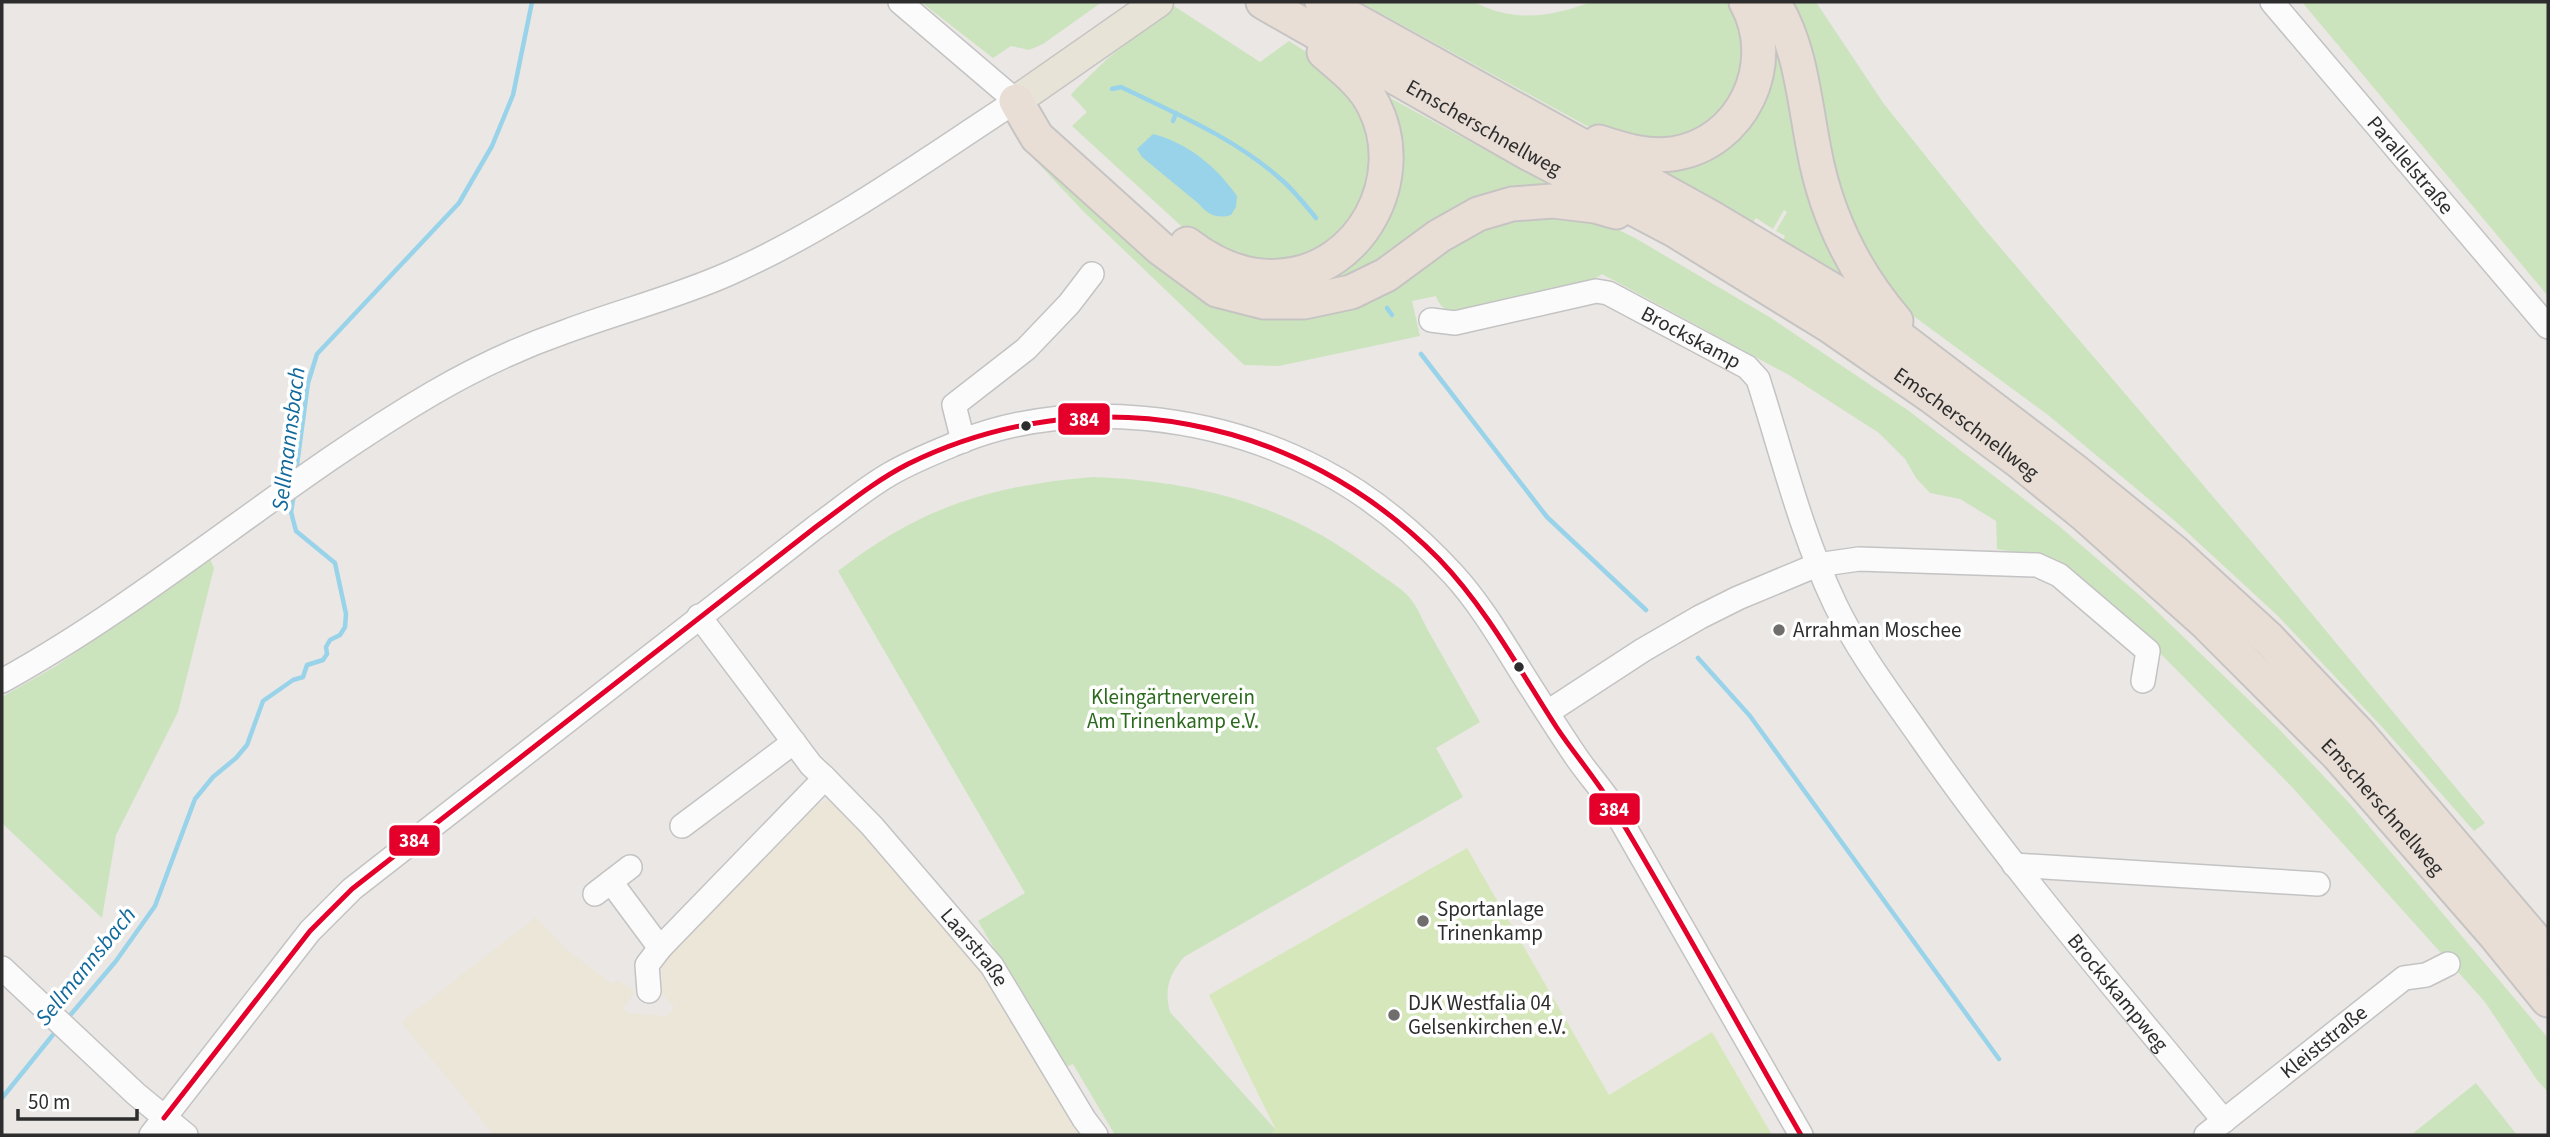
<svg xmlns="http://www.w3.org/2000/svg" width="2550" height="1137" viewBox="0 0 2550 1137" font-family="'Source Sans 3',sans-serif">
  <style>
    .education { fill: #ece6d9 }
    .green { fill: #cce4be }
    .pitch { fill: #d6e8bb }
    .water { fill: #99d3ea }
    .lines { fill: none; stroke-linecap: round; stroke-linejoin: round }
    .stream { stroke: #99d3ea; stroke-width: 4.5 }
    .minor-casing { stroke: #c4c3c4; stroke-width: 26 }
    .major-casing { stroke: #c6c4c3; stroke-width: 33 }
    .highway-casing { stroke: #c6c4c3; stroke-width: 37 }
    .minor { stroke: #fcfbfb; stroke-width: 23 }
    .major { stroke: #e7e3d6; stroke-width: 30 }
    .highway { stroke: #e9ded6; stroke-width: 33 }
    .bus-1-casing { stroke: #fff; stroke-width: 10 }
    .bus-1 { stroke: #e4002b; stroke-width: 5 }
    .bus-dot { fill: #2d2d2d; stroke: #fff; stroke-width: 2.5 }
    .poi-dot { fill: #6f6e6d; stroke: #fff; stroke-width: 2.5 }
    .labels { text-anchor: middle; stroke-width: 7; stroke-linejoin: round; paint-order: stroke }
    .street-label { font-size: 21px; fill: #2d2d2d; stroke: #fff }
    .poi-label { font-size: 21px; fill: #2d2d2d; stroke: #fff; text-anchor: start }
    .park-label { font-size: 21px; fill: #2b6a1d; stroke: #fff }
    .water-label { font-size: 23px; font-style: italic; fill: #11699c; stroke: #fff }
    .line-badge { stroke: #fff; stroke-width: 2.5 }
    .badge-label { font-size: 19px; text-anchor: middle; font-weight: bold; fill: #fff }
  </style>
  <rect width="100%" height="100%" fill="#eae7e4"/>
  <polygon class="education" points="831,799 838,801 960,935 1087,1135 494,1135 401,1022 536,917 568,951 612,984 618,980 635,992 623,1008 629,1013 666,1016 675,1008 662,994 662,964 818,804"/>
  <g class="green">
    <polygon points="921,2 1102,2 1043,44 1029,50 1011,46 993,58"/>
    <path d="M1360,2C1395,2 1433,0 1469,2C1479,3 1490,10 1500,12C1531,20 1562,13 1591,2H1735L1748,29L1736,104L1683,143L1612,137L1587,126Z"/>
    <polygon points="1786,2 1816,2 1884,104 1981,225 2274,568 2485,823 2474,831 2383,728 2278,616 2175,521 2048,415 1904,309 1845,222"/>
    <polygon points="2302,2 2548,2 2548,296"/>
    <polygon points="1174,6 1260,62 1289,41 1330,67 1373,126 1373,193 1330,249 1259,267 1191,235 1072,126 1087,112 1071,95 1075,90 1107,59"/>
    <polygon points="1771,23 1851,283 1783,241 1785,236 1776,231 1787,212 1784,210 1773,229 1756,218 1752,224 1648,163 1704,153"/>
    <polygon points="1372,88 1561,191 1400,251 1320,290 1231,278 1371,232"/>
    <path d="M1023,143L1255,313L1450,243L1499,220L1564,215L1613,227L1635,238L1771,318L1909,411L2059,526L2145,600L2278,728L2351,805L2548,1038V1092L2537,1080L2485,1002L2292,787L2153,646L2036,556L1997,549L1996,521L1960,499L1930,493L1916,478L1905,459L1879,433L1789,375L1602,274L1596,278V281L1454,312C1444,310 1439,305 1436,296L1412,301L1420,336L1279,366L1244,365L1083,211L1036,161Z"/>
    <path d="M1093,477C1198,481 1290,505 1375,571C1386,579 1400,587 1409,597C1418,607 1423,622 1430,634C1447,663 1463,693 1480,722L1436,748L1463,797L1184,957C1169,975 1164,989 1170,1012L1276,1130L1270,1135H1115L1073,1064L1064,1068L978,921L1025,893L838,571C921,507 989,486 1093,477Z"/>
    <polygon points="210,559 214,568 178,712 116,835 102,918 2,823 2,697 56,666"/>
    <polygon points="2476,1083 2517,1135 2411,1135"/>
  </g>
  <polygon class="pitch" points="1467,848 1609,1095 1712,1032 1772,1135 1270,1135 1276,1130 1209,995"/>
  <path class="water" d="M1153,134C1188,143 1217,167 1237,196L1236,207L1231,215C1217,219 1208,215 1199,204L1142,157L1137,149Z"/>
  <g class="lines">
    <g class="stream">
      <path d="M1112,89L1121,87C1177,114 1237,139 1284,182C1296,193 1306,206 1316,218"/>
      <polyline points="1173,121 1176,113"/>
      <polyline points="1387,308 1392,315"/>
      <polyline points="1421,354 1547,517 1646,610"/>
      <polyline points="296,472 308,383 317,354 459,203 492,146 513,95 532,2"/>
      <polyline points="1698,658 1750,716 1999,1059"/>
      <polyline points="67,1019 116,961 155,906 195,799 213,777 236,758 247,745 263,701 293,680 303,677 307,665 323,660 327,654 326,647 330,640 340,635 345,627 346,614 335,563 296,531 291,512 294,494"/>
      <polyline points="2,1098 56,1031"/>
    </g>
    <g class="minor-casing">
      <g id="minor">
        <path id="s1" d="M2272,2L2548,327"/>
        <path id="s2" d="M1431,320L1455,323L1596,291L1608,293L1747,367L1758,379C1782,454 1801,533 1835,604C1858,652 1891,695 1921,738C2014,872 2121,995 2224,1121"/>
        <polyline points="963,441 954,405 1026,349 1069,304 1092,274"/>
        <path d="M2,681C154,597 284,480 433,393C476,368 521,347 567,331C621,311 676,297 728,274C832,228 922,162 1016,101L900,2"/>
        <polyline points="1548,712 1643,650 1700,617 1738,598 1817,565 1859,559 2037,565 2059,575 2148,651 2143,681"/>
        <path id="s3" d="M825,778L872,826L992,966L1084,1119L1096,1135"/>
        <polyline points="682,826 794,742"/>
        <polyline points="2014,865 2318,884"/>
        <polyline points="611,882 660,948"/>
        <polyline points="595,894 630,867"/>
        <polyline points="2,968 136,1094 186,1135"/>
        <polyline points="649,991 647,965 660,948 825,778 811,765 699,616"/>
        <path d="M151,1135L310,931L352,889L817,526C841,509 864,489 890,474C912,461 938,451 962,441C1074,397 1216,415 1321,470C1371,496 1415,533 1453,574C1485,609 1508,652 1534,692C1548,714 1562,736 1577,758C1588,774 1601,788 1612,805L1801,1135"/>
        <path id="s4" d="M2206,1135L2404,978L2426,975L2448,964"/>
      </g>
    </g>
    <g class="major-casing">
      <polyline id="major" points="1016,101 1158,2"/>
    </g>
    <g class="highway-casing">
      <g id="highway">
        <path id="s5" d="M1263,2L1526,152L1676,231L1830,326L1931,396L2020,462L2085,515L2206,623L2338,755L2496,936L2548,1000"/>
        <polyline points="1322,2 1710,217 1854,303 2076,472 2173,551 2269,639 2359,734 2548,955"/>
        <path d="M1773,2C1801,46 1804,100 1814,150C1826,215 1853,271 1896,321"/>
        <polyline points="1016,101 1037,137 1160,248 1217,290 1264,302 1304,302 1351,292 1386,275 1439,236 1478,214 1512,204 1553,201 1595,206 1616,212"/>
        <path d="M1599,142C1623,150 1646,157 1672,154C1743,144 1780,63 1746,2"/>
        <path d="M1187,244C1214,265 1246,279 1281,276C1362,270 1410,177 1374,106C1363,83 1342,68 1324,52"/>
      </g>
    </g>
    <use href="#minor" class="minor"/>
    <use href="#major" class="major"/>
    <use href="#highway" class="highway"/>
    <g class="bus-1-casing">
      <path id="bus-1" d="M164,1118L310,931L352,889L817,526C847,504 875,481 908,464C1090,375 1298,416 1439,559C1487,609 1520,671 1557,728C1575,755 1596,779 1613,807C1678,914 1738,1026 1801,1135"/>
    </g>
    <use href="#bus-1" class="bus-1"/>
  </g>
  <g class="bus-dot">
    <circle cx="1026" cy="426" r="6"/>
    <circle cx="1519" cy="667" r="6"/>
  </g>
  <g class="poi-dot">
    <circle cx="1779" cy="630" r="7"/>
    <circle cx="1423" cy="921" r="7"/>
    <circle cx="1394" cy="1015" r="7"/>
  </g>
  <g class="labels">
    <g class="street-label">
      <text dy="7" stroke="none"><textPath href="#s5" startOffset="254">Emscherschnellweg</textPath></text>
      <text dy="7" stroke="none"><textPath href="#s1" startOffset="214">Parallelstraße</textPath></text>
      <text dy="7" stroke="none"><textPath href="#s2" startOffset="275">Brockskamp</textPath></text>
      <text dy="7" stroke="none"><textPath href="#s5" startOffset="821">Emscherschnellweg</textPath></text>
      <text dy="7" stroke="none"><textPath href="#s5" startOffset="1388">Emscherschnellweg</textPath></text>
      <text dy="7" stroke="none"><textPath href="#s3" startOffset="226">Laarstraße</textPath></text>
      <text dy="7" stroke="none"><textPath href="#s2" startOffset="1074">Brockskampweg</textPath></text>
      <text dy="7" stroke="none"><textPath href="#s4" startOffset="150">Kleiststraße</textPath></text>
    </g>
    <g class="poi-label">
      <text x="1793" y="637">Arrahman Moschee</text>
      <text x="1437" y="916">Sportanlage<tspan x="1437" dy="24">Trinenkamp</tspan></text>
      <text x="1408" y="1010">DJK Westfalia 04<tspan x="1408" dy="24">Gelsenkirchen e.V.</tspan></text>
    </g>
    <g class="park-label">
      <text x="1173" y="704">Kleingärtnerverein<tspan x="1173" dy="24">Am Trinenkamp e.V.</tspan></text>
    </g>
    <g class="water-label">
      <text transform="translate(288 439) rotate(-83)" y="8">Sellmannsbach</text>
      <text transform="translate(85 966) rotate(-51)" y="8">Sellmannsbach</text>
    </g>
  </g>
  <g class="line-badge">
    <rect x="1057" y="402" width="54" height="34" rx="7" fill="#e4002b"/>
    <rect x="1588" y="792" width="53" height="34" rx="7" fill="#e4002b"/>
    <rect x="388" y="824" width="53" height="33" rx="7" fill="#e4002b"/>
  </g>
  <g class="badge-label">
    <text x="1084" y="426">384</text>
    <text x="1614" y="816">384</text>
    <text x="414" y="847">384</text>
  </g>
  <rect width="2550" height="1137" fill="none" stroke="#2d2d2d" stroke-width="7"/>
  <path d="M18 1109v10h119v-10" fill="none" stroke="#2d2d2d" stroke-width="3.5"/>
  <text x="28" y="1109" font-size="21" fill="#2d2d2d" stroke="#ffffff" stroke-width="5" paint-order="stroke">50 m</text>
</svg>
